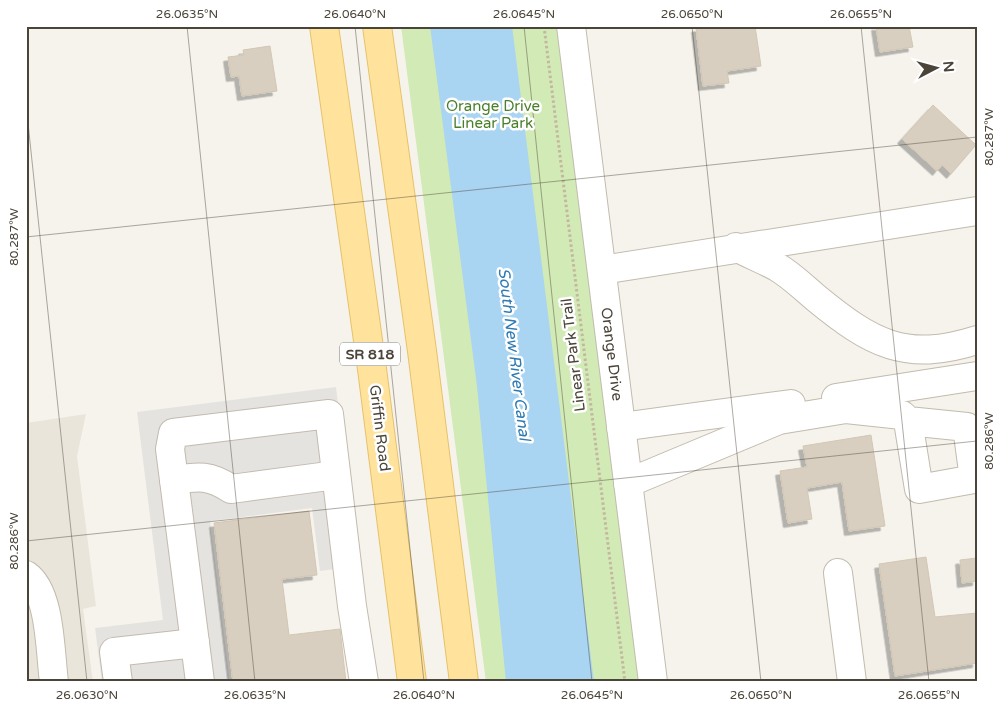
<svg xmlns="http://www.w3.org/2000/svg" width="1003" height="708" viewBox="0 0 1003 708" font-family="'Varela Round',sans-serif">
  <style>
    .residential { fill: #eae5da }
    .green { fill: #d2eab5 }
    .parking { fill: #e5e3e0 }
    .water { fill: #a9d4f2 }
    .building { fill: #d8cfc1; stroke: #d3c7b4; filter: url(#shadow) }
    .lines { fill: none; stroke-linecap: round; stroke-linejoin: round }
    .minor-casing { stroke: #c2bbae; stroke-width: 30 }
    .major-casing { stroke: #e6c16a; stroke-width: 30 }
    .path { stroke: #c4b79f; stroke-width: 3; stroke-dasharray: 2.5 2.5; stroke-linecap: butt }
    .minor { stroke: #fff; stroke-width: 28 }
    .major { stroke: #ffe39c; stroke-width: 28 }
    .ticks { fill: none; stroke: #4b4439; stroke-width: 1; stroke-opacity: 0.45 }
    .labels { text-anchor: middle; stroke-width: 5; stroke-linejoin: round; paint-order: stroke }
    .shield { fill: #fff; stroke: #817c74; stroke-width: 1 }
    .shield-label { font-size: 14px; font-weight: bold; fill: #4b4439 }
    .park-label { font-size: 15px; fill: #4a7f2a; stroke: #fff }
    .street-label { font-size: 15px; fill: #4b4439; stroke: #fff }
    .water-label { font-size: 16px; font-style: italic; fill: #2e7ab2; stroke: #fff }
    .neatline { fill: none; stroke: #4b4439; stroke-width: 2 }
    .ticks-label { font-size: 12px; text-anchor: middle; fill: #4b4439 }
  </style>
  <defs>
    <filter id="shadow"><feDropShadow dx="-4.5" dy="4.5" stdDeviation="0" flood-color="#0004"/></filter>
  </defs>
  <rect width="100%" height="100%" fill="#f6f3ec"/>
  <polygon class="residential" points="86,414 77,456 96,606 83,609 93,682 26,682 26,423"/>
  <polygon class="green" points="401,26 561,26 643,682 486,682"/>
  <polygon class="parking" points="336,387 358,566 320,571 312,508 210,521 230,682 102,682 95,628 163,620 137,412"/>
  <polygon class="water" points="430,26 512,26 594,682 506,682 477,386"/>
  <g class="building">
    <polygon points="705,26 755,26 761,66 727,71 729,83 703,86 696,28"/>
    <polygon points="876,26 909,26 913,47 880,52"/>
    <polygon points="270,46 277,91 242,96 239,76 231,77 228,57 244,55 243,50"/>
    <polygon points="933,105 976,145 951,174 942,165 937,171 902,139"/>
    <polygon points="871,435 885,526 849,531 842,482 807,488 812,519 788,523 780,471 807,467 803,446"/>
    <polygon points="309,511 317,575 282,579 289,635 340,629 346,682 233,682 214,523"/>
    <polygon points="926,557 935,617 977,613 977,663 895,676 879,564"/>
    <polygon points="977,558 977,581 962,583 960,560"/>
  </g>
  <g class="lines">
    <g class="minor-casing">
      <g id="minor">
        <polyline points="571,26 653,682"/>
        <path d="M736,247C749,254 764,260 777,267C791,275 804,288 816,298C871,343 905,363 977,340"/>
        <polyline points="602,270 977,211"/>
        <polyline points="836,398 977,376"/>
        <polyline points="621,427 791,404"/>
        <path d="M174,480C199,476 210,475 231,489L336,475"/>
        <polyline points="628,483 779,420 846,409 902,415 908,421 919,489 974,479 967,427 908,421"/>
        <polyline points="838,573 852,682"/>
        <path d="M26,575C51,592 50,653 54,682"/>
        <polyline points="195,643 170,449 173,433 329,414 352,606 364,682"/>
        <polyline points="118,682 114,652 195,643 200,682"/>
      </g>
    </g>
    <g class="major-casing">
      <g id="major">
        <polyline points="324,26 372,369 412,682"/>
        <polyline points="377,26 422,351 464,682"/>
      </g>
    </g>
    <polyline class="path" points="544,26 625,682"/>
    <use href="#minor" class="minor"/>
    <use href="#major" class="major"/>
  </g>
  <path class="ticks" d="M187,26L255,682M355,26L424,682M524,26L592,682M692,26L761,682M861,26L929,682M26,104L87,682M26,237L977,137M26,541L977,441"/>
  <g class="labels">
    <rect class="shield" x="340" y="342.5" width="60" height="23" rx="4"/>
    <g class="shield-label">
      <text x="370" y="359">SR 818</text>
    </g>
    <g class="park-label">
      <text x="493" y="111">Orange Drive<tspan x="493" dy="17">Linear Park</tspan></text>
    </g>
    <g class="street-label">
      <text transform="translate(612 354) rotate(83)" y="5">Orange Drive</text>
      <text transform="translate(573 355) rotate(-97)" y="5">Linear Park Trail</text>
      <text transform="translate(380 428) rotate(83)" y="5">Griffin Road</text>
    </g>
    <g class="water-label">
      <text transform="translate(515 354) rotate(83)" y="6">South New River Canal</text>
    </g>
  </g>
  <rect width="1003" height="708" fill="none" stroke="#ffffff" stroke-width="55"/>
  <g transform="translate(936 68) rotate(84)" stroke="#ffffff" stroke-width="4" paint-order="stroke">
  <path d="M0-4L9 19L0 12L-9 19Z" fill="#4b4439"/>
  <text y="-8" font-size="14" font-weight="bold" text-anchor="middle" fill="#4b4439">N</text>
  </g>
  <rect x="28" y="28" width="948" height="652" class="neatline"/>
  <g class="ticks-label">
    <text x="187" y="18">26.0635°N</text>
    <text x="355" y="18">26.0640°N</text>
    <text x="524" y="18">26.0645°N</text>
    <text x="692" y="18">26.0650°N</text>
    <text x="861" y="18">26.0655°N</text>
    <text transform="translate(989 137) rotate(-90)" y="4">80.287°W</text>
    <text transform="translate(14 237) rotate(-90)" y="4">80.287°W</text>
    <text transform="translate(989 441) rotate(-90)" y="4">80.286°W</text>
    <text transform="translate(14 541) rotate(-90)" y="4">80.286°W</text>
    <text x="87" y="699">26.0630°N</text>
    <text x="255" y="699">26.0635°N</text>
    <text x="424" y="699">26.0640°N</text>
    <text x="592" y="699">26.0645°N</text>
    <text x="761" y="699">26.0650°N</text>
    <text x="929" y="699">26.0655°N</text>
  </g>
</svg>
